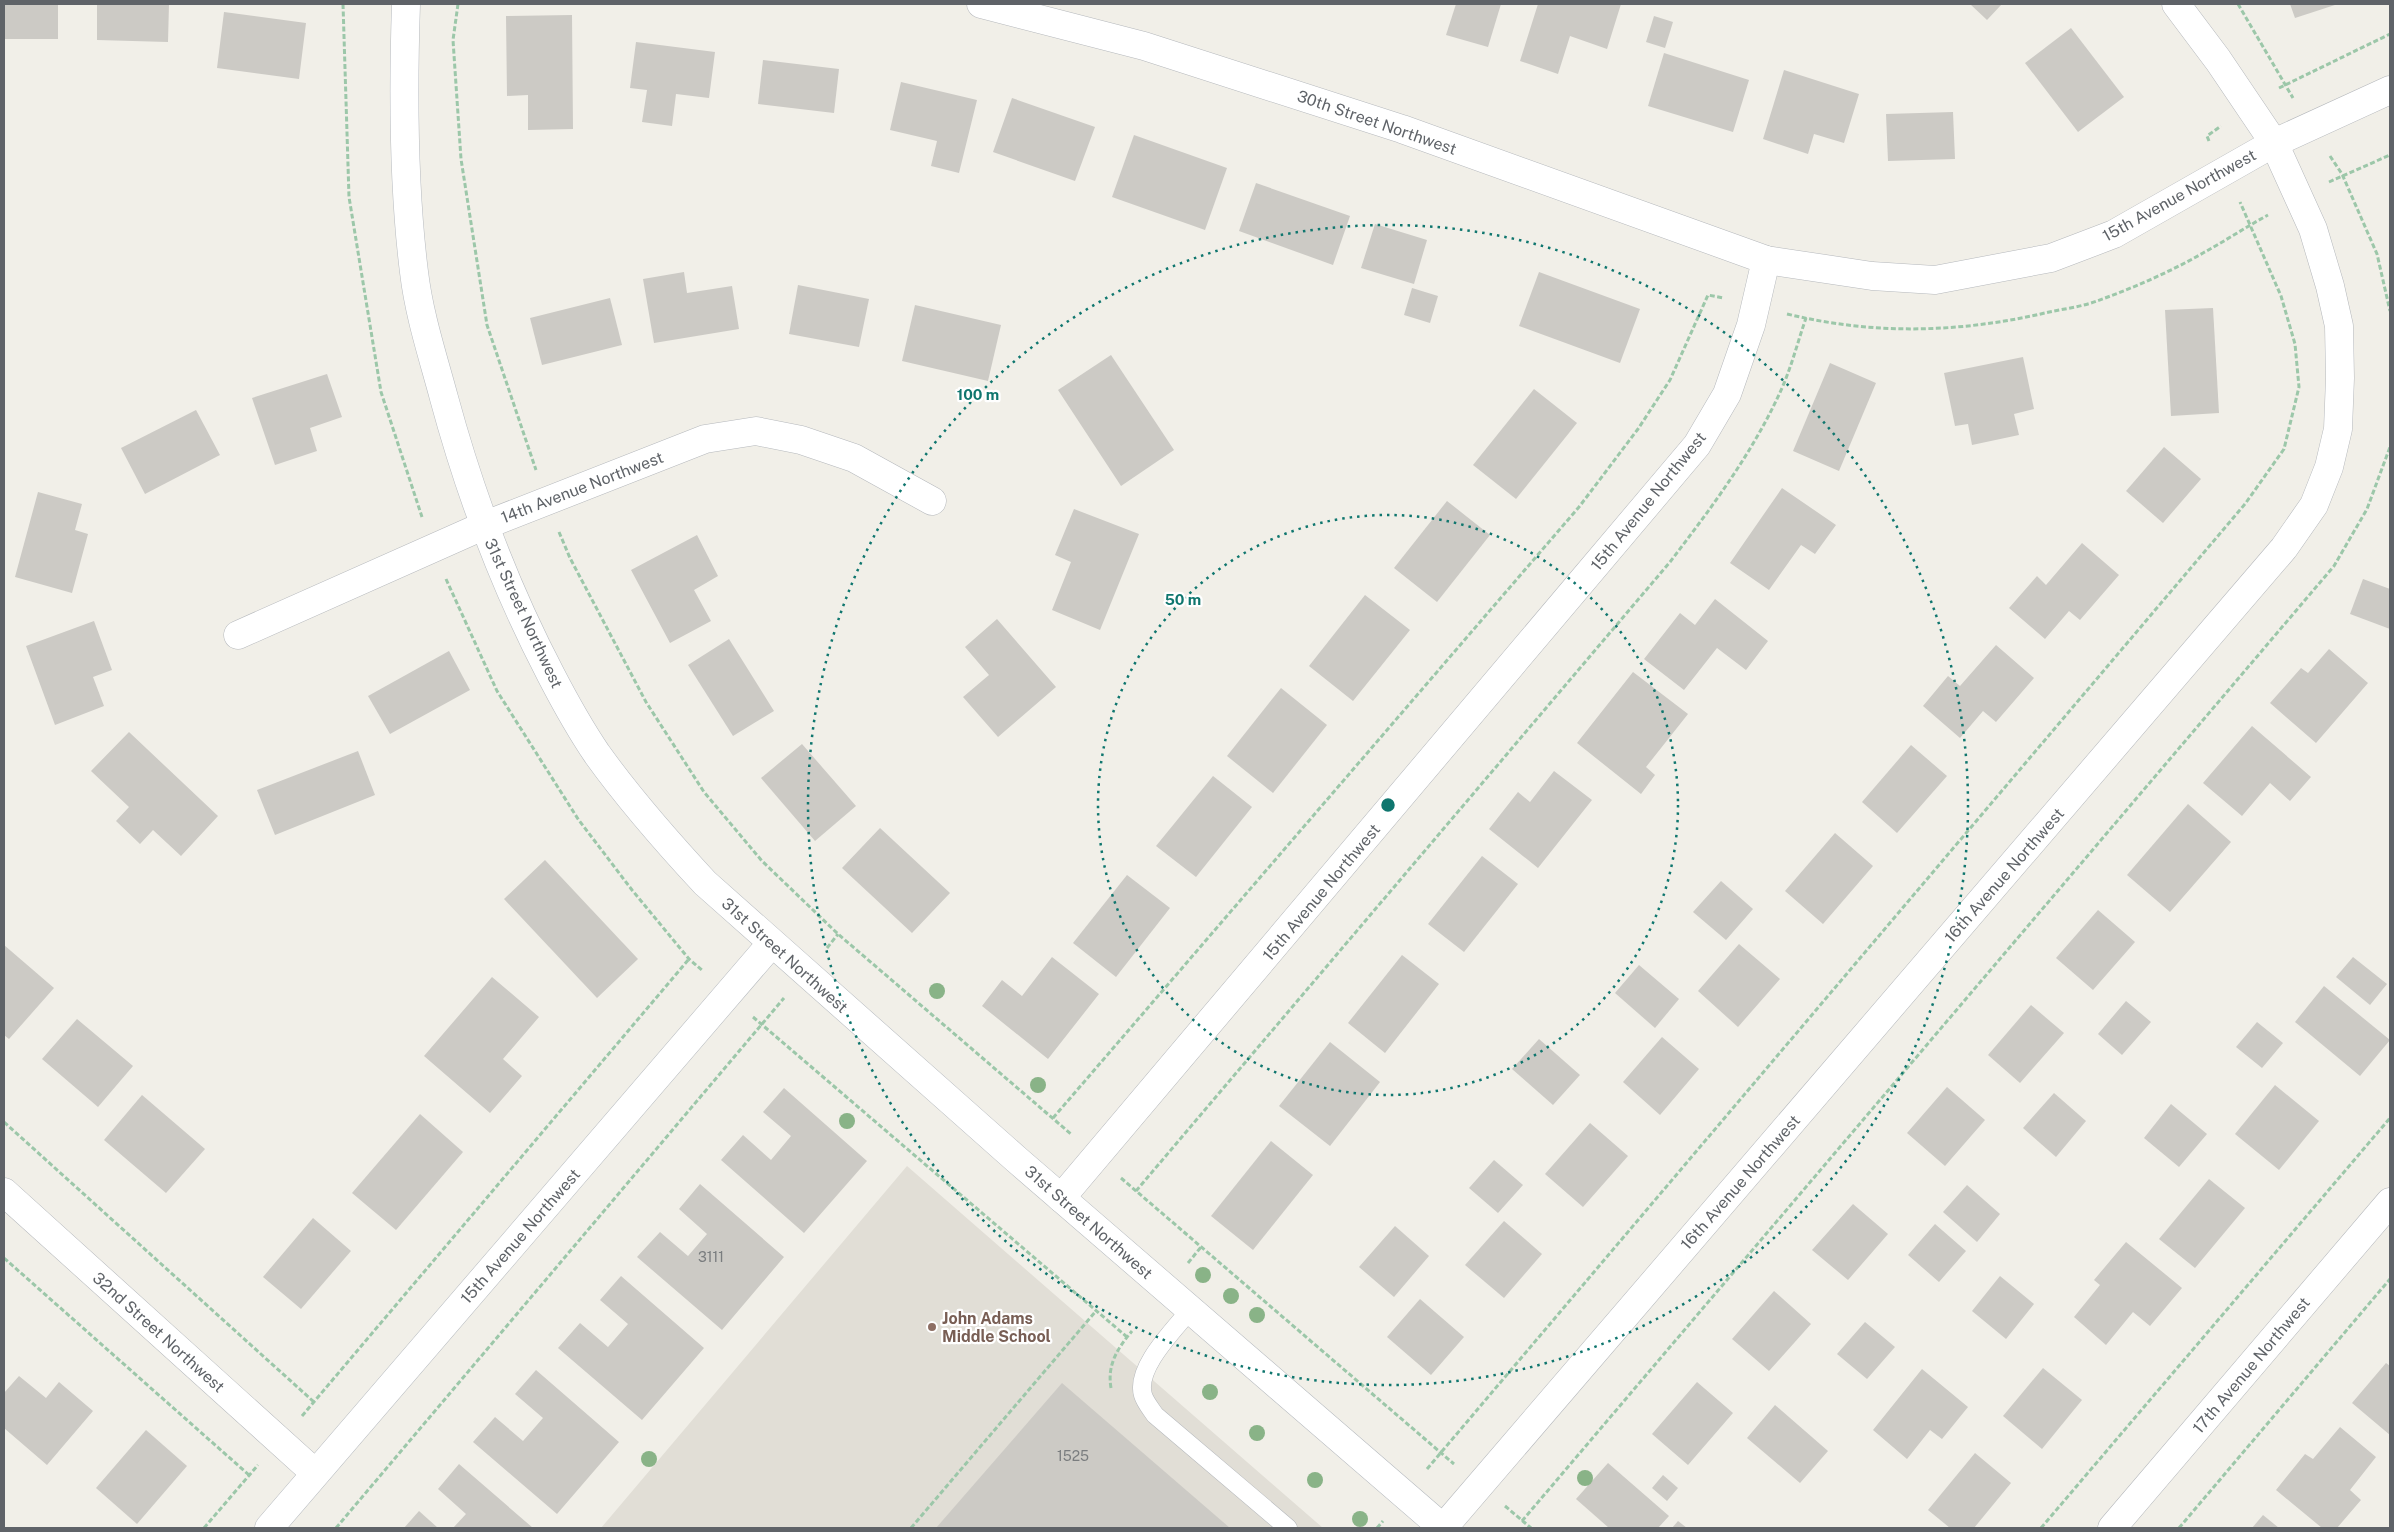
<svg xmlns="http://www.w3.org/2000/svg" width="2394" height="1532" viewBox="0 0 2394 1532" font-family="'Public Sans',sans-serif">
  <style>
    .education { fill: #e1ded6 }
    .building { fill: #cccac5 }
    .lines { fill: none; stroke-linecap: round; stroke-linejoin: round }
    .lane-casing { stroke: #b5b8bc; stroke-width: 19 }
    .street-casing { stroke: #b5b8bc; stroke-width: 29 }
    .secondary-casing { stroke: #b6babf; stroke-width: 29 }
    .path { stroke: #9cc7a9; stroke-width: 3; stroke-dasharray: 5 2.5; stroke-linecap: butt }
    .lane { stroke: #fff; stroke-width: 18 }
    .street { stroke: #fff; stroke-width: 28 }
    .secondary { stroke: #fff; stroke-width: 28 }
    .tree { fill: #89b387 }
    .ring { fill: none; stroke: #0f766e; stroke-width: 2.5; stroke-dasharray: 2.5 5 }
    .education-dot { fill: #8d6e63; stroke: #fff; stroke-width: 2 }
    .labels { text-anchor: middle; stroke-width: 4.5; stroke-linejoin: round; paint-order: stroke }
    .number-label { font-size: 14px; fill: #7a7d7f }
    .street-label { font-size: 16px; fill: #5f6368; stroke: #fff }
    .education-label { font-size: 16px; font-weight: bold; fill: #785e54; stroke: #fff; text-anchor: start }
    .centre { fill: #0f766e; stroke: #fff; stroke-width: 2.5 }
    .ring-label { font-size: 15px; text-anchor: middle; font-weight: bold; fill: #0f766e; stroke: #fff; stroke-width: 4.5; stroke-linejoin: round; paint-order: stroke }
  </style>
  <rect width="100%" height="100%" fill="#f1efe8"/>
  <polygon class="education" points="907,1166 1039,1281 1323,1528 601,1528"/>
  <g class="building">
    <rect x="4" y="4" width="54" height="35"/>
    <polygon points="97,4 169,4 168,42 97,40"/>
    <polygon points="1456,4 1501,4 1488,47 1446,35"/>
    <polygon points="1538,4 1621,4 1607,49 1570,36 1558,74 1520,61"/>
    <polygon points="1970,4 2002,4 1987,20"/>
    <polygon points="2290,4 2338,4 2295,18"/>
    <polygon points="224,12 306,23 299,79 217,68"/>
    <polygon points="572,15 573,129 528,130 528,95 507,96 506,16"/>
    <polygon points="1654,16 1673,22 1665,48 1646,42"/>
    <polygon points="2071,28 2124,97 2078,132 2025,63"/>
    <polygon points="636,42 715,52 709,98 676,94 672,126 642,122 647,90 630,88"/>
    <polygon points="1664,53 1749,80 1733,132 1648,106"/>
    <polygon points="763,60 839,69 834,113 758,104"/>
    <polygon points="1784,70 1859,94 1844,143 1814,134 1808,154 1763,139"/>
    <polygon points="901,82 977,100 959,173 931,166 937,141 890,130"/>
    <polygon points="1012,98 1095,127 1075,181 993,152"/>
    <polygon points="1953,112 1955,159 1888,161 1886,114"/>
    <polygon points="1134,135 1227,168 1205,230 1112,197"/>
    <polygon points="1256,183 1350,216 1333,265 1239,231"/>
    <polygon points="1375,224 1427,240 1414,284 1361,268"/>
    <polygon points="684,272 687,293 732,286 739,329 654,343 643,279"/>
    <polygon points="1539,272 1640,309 1620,363 1519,326"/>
    <polygon points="798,285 869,299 859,347 789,334"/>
    <polygon points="1412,288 1438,296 1430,323 1404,315"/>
    <polygon points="610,298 622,345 542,365 530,318"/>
    <polygon points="915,305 1001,325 988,381 902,361"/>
    <polygon points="2213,308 2219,413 2171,416 2165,310"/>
    <polygon points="1111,355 1174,450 1121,486 1058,390"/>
    <polygon points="2023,357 2034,409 2014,414 2019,435 1972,445 1968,424 1955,426 1944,373"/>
    <polygon points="1830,363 1876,383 1839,471 1793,451"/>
    <polygon points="327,374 342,417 310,428 317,451 275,465 252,398"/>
    <polygon points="1534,389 1577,423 1516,499 1473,465"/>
    <polygon points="196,410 220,455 145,494 121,448"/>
    <polygon points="2164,447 2201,479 2163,523 2126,491"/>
    <polygon points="1782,488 1836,525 1815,554 1801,545 1769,590 1730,563"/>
    <polygon points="38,492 82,504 75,530 88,534 72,593 15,577"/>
    <polygon points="1447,501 1490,535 1437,602 1394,568"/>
    <polygon points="1074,509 1139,534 1100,630 1052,610 1071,562 1055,555"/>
    <polygon points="697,535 718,576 694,590 711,621 670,643 631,570"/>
    <polygon points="2082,543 2119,575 2080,620 2069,611 2045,639 2009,608 2037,576 2046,585"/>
    <polygon points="2363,579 2390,589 2390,629 2350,614"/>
    <polygon points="1365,595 1410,630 1353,701 1309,666"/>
    <polygon points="1715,599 1768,641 1746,670 1717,648 1684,690 1644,659 1680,613 1695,625"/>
    <polygon points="997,619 1056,687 998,737 963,697 989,675 965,647"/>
    <polygon points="94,621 112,670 93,677 104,706 55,725 26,646"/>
    <polygon points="729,639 774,711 733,736 688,665"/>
    <polygon points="1996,645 2034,678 1996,722 1983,711 1960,738 1923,706 1948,676 1960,686"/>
    <polygon points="2329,649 2368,683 2316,743 2270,703 2301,668 2308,673"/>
    <polygon points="449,651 470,690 390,734 368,696"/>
    <polygon points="1633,672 1688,714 1646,767 1655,775 1641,794 1577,743"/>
    <polygon points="1281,688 1327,725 1273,793 1227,756"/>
    <polygon points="2252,726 2311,777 2290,801 2270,783 2242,816 2203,783"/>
    <polygon points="129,732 218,816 181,856 153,830 140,844 116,821 129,807 91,771"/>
    <polygon points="802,744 856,806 815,841 761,778"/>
    <polygon points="1911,745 1947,776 1897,833 1862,802"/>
    <polygon points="358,751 375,795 275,835 257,790"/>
    <polygon points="1554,771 1592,800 1538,868 1489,829 1518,792 1530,802"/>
    <polygon points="1213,776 1252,807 1196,877 1156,846"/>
    <polygon points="2188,804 2231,842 2170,912 2127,875"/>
    <polygon points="880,828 950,893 912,933 842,868"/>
    <polygon points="1835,833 1873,866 1823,924 1785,891"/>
    <polygon points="1482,856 1518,884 1464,952 1428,924"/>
    <polygon points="545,860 638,959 597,998 504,899"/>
    <polygon points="1127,875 1170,908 1116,977 1073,943"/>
    <polygon points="1721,881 1753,909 1726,940 1693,912"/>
    <polygon points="2098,910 2135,942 2093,990 2056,958"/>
    <polygon points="1739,944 1780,979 1738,1027 1698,991"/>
    <polygon points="4,945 54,988 9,1039 4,1035"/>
    <polygon points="1402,955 1439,984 1385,1053 1348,1023"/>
    <polygon points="1052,957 1099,994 1048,1059 982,1006 1002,980 1022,996"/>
    <polygon points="2353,957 2387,984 2370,1005 2336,977"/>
    <polygon points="1639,965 1679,999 1655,1028 1615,993"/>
    <polygon points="492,977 539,1017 503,1059 522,1076 490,1113 424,1056"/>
    <polygon points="2324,986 2390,1040 2360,1076 2295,1022"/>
    <polygon points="2126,1001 2151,1022 2122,1055 2098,1034"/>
    <polygon points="2031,1005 2064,1033 2020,1083 1988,1055"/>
    <polygon points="77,1019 133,1066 98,1107 42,1059"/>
    <polygon points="2257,1022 2283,1043 2262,1068 2236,1047"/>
    <polygon points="1662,1037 1699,1069 1660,1115 1623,1082"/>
    <polygon points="1539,1039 1580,1075 1553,1105 1512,1069"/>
    <polygon points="1330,1042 1380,1082 1330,1146 1279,1106"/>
    <polygon points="2275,1085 2319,1121 2279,1170 2235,1134"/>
    <polygon points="1947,1087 1985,1120 1945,1166 1907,1133"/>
    <polygon points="784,1088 867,1161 804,1233 721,1160 743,1135 771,1160 791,1136 763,1112"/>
    <polygon points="2054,1093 2086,1121 2056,1157 2023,1128"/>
    <polygon points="142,1095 205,1149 166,1193 104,1140"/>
    <polygon points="2171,1104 2207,1134 2179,1167 2144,1138"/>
    <polygon points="420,1114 463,1152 396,1230 352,1193"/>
    <polygon points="1590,1123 1628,1156 1583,1207 1545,1174"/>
    <polygon points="1271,1141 1313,1175 1253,1250 1211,1216"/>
    <polygon points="1494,1160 1523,1185 1498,1213 1469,1188"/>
    <polygon points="2209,1179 2245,1208 2195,1268 2159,1239"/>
    <polygon points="700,1184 784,1257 722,1330 637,1257 660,1232 688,1256 707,1234 679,1209"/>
    <polygon points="1967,1185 2000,1214 1977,1242 1943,1212"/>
    <polygon points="1853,1204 1888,1234 1848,1280 1812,1250"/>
    <polygon points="313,1218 351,1251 301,1309 263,1277"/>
    <polygon points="1504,1221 1542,1254 1504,1298 1465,1265"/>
    <polygon points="1935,1224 1966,1251 1939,1282 1908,1255"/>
    <polygon points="1395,1226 1429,1256 1394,1297 1359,1267"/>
    <polygon points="2126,1242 2182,1288 2150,1326 2133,1312 2106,1345 2074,1317 2100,1285 2094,1280"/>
    <polygon points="621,1276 704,1348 642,1420 558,1348 580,1323 608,1347 628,1324 600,1300"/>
    <polygon points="2000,1276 2034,1304 2006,1339 1972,1311"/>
    <polygon points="1774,1291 1811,1324 1769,1371 1732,1339"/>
    <polygon points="1420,1299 1464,1337 1431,1375 1387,1337"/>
    <polygon points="1865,1322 1895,1347 1867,1379 1837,1354"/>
    <polygon points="2386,1363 2390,1366 2390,1435 2352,1403"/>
    <polygon points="2043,1368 2082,1400 2042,1449 2003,1416"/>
    <polygon points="1922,1369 1968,1407 1942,1439 1930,1430 1907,1459 1873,1430"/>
    <polygon points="536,1370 619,1442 557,1514 473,1442 495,1417 523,1441 543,1418 515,1394"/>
    <polygon points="19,1376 46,1398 59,1382 93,1411 47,1465 4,1428 4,1393"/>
    <polygon points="1697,1382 1733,1413 1688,1465 1652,1434"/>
    <polygon points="1062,1383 1230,1528 936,1528"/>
    <polygon points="1775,1405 1828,1451 1800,1483 1747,1438"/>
    <polygon points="2340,1427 2376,1457 2350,1490 2361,1500 2337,1528 2322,1528 2276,1490 2305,1454 2313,1459"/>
    <polygon points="146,1430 187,1466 137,1524 96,1488"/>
    <polygon points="1975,1453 2011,1483 1974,1528 1950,1528 1928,1510"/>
    <polygon points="1608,1463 1669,1516 1658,1528 1609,1528 1576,1499"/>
    <polygon points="459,1464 533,1528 453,1528 466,1514 438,1489"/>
    <polygon points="1663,1475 1678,1488 1667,1501 1652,1488"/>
    <polygon points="419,1511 438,1528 404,1528"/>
    <polygon points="2263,1515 2279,1528 2252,1528"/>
    <polygon points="1678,1521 1687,1528 1672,1528"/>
  </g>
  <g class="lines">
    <g class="lane-casing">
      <path id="lane" d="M1190,1310C1174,1330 1135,1368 1143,1395C1145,1402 1151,1409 1155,1415L1288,1528"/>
    </g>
    <g class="street-casing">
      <g id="street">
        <polyline points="981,4 1144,46 1402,129 1766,260 1872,276 1935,280 2051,258 2114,234 2274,143 2390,90"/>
        <polyline points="238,635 483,526 705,439 756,431 801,440 854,458 932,501"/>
        <polyline points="4,1192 315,1473"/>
        <polyline points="1061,1198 1697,445 1727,394 1751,325 1766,260"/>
        <polyline points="1443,1528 2284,548 2314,505 2329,467 2338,429 2340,378 2339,326 2330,286 2313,229 2274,143 2218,60 2176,4"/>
        <polyline points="2112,1528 2390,1202"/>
      </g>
    </g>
    <g class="secondary-casing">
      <g id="secondary">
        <path d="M406,4C403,92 403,184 414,272C419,315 433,357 444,398C470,494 505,587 551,675C565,702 580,729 597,754C630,800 667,842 705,883L1016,1159L1443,1528"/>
        <polyline points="269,1528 771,944"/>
      </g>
    </g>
    <g class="path">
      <polyline points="343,4 349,197 381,392 422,517"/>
      <polyline points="458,4 453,40 461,159 487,325 536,470"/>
      <polyline points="2238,4 2293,98"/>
      <polyline points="2279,88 2390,34"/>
      <polyline points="2209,141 2207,136 2221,126"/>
      <polyline points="2330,156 2342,174 2377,254 2390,311"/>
      <polyline points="2329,182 2390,155"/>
      <path d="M1787,314C1874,335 1958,333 2045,313C2062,309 2081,307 2097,301C2133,288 2170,272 2203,253C2225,241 2246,227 2268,215"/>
      <polyline points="559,532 570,558 646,702 704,792 762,861 838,934 1071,1134"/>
      <polyline points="446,579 497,691 578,819 632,890 689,959 703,971"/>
      <polyline points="827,948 838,934"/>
      <polyline points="753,1017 1127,1337"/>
      <polyline points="1053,1118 1579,507 1638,429 1670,380 1708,295 1723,298"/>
      <polyline points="4,1122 314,1402"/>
      <polyline points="1121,1178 1454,1464"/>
      <path d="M1136,1191L1670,562C1712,507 1754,451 1782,388C1792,365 1798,341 1806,318"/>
      <polyline points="4,1258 249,1475"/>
      <polyline points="1188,1263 1201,1247"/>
      <path d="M1111,1388C1107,1365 1117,1349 1132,1331"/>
      <polyline points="302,1416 689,959"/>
      <polyline points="1427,1469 2245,504 2284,449 2299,387 2295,344 2281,296 2240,202"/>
      <polyline points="1505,1506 1531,1528"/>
      <polyline points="1522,1521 2334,566 2367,509 2390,447"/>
      <polyline points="204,1528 258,1465"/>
      <polyline points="336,1528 784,998"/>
      <polyline points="911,1528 1096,1311"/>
      <polyline points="1377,1528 1383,1521"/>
      <polyline points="2041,1528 2390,1118"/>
      <polyline points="2179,1528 2390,1279"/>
    </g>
    <use href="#lane" class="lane"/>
    <use href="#street" class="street"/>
    <use href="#secondary" class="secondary"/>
  </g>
  <g class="tree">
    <circle cx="937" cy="991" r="8"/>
    <circle cx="1038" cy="1085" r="8"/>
    <circle cx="847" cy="1121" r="8"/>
    <circle cx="1203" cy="1275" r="8"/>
    <circle cx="1231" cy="1296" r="8"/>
    <circle cx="1257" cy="1315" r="8"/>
    <circle cx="1210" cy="1392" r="8"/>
    <circle cx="1257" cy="1433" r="8"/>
    <circle cx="649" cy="1459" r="8"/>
    <circle cx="1585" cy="1478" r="8"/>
    <circle cx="1315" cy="1480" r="8"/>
    <circle cx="1360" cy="1519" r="8"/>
  </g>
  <g class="ring">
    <circle cx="1388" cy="805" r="290"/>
    <circle cx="1388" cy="805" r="580"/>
  </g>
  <circle class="education-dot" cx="932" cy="1327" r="5"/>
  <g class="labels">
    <g class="number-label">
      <text x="711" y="1262">3111</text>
      <text x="1073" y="1461">1525</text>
    </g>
    <g class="street-label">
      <text transform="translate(1377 122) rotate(19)" y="6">30th Street Northwest</text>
      <text transform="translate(2179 195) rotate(-29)" y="6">15th Avenue Northwest</text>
      <text transform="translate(582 487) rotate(-21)" y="6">14th Avenue Northwest</text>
      <text transform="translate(1648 501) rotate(-51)" y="6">15th Avenue Northwest</text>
      <text transform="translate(524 613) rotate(65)" y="6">31st Street Northwest</text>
      <text transform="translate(2004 875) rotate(-49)" y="6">16th Avenue Northwest</text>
      <text transform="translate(1321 892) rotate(-50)" y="6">15th Avenue Northwest</text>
      <text transform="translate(785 955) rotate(42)" y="6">31st Street Northwest</text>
      <text transform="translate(1740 1182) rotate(-49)" y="6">16th Avenue Northwest</text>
      <text transform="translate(1089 1222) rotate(41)" y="6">31st Street Northwest</text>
      <text transform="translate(520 1236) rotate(-49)" y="6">15th Avenue Northwest</text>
      <text transform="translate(159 1332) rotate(42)" y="6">32nd Street Northwest</text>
      <text transform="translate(2251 1365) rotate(-50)" y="6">17th Avenue Northwest</text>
    </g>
    <g class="education-label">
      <text x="942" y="1324">John Adams<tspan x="942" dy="18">Middle School</tspan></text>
    </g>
  </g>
  <circle cx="1388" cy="805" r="8" class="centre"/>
  <g class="ring-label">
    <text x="978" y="400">100 m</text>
    <text x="1183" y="605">50 m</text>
  </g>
  <rect width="2394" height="1532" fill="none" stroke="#5f6368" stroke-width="10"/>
</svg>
